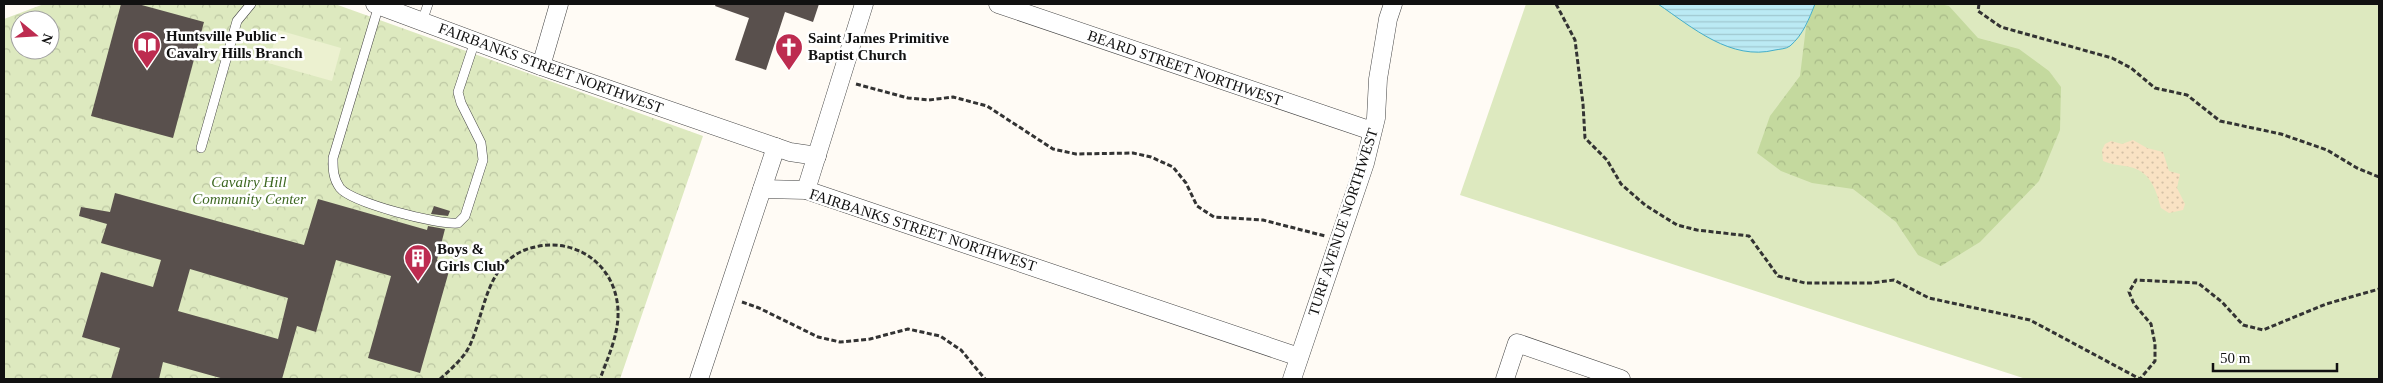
<svg xmlns="http://www.w3.org/2000/svg" width="2383" height="383" viewBox="0 0 2383 383" font-family="Georgia,serif">
  <style>
    .grass { fill: #dde9bf }
    .forest { fill: url(#forest-crowns) }
    .sand { fill: url(#sand-dots) }
    .park { fill: url(#park-crowns); fill-rule: evenodd }
    .pitch { fill: #ecf1d0 }
    .water { fill: url(#water-rules); stroke: #44aec9 }
    .building { fill: #59504d; fill-rule: evenodd }
    .lines { fill: none; stroke-linecap: round; stroke-linejoin: round }
    .service-casing { stroke: #444; stroke-width: 10 }
    .minor-casing { stroke: #444; stroke-width: 19 }
    .path { stroke: #333; stroke-width: 3; stroke-dasharray: 5 2.5; stroke-linecap: butt }
    .service { stroke: #fff; stroke-width: 9 }
    .minor { stroke: #fff; stroke-width: 18 }
    .labels { text-anchor: middle; stroke-width: 5; stroke-linejoin: round; paint-order: stroke }
    .poi-label { font-size: 15px; font-weight: bold; fill: #111; stroke: #fff; text-anchor: start }
    .street-label { font-size: 15px; fill: #111; stroke: #fff }
    .park-label { font-size: 15px; font-style: italic; fill: #3e6822; stroke: #fff }
  </style>
  <defs>
    <pattern id="forest-crowns" width="20" height="18" patternUnits="userSpaceOnUse" patternTransform="scale(1.25)"><rect width="20" height="18" fill="#c4d99e"/><path d="M2 6a3 3 0 1 1 6 0M12 15a3 3 0 1 1 6 0" fill="none" stroke="#a7b987"/></pattern>
    <pattern id="sand-dots" width="8" height="8" patternUnits="userSpaceOnUse" patternTransform="scale(1.25)"><rect width="8" height="8" fill="#f9e2c3"/><path d="M2 2h.1M6 6h.1" fill="none" stroke="#d4c1a6" stroke-width="1.8" stroke-linecap="round"/></pattern>
    <pattern id="park-crowns" width="20" height="18" patternUnits="userSpaceOnUse" patternTransform="scale(1.25)"><rect width="20" height="18" fill="#dde9bf"/><path d="M2 6a3 3 0 1 1 6 0M12 15a3 3 0 1 1 6 0" fill="none" stroke="#bdc7a3"/></pattern>
    <pattern id="water-rules" width="6" height="5" patternUnits="userSpaceOnUse" patternTransform="scale(1.25)"><rect width="6" height="5" fill="#bbeaf4"/><path d="M0 2.5h6" fill="none" stroke="#a0c8d0"/></pattern>
  </defs>
  <rect width="100%" height="100%" fill="#fffbf5"/>
  <polygon class="grass" points="1526,4 2379,4 2379,379 2026,379 1460,195"/>
  <polygon class="forest" points="1815,4 1940,4 1949,6 1978,38 2019,49 2049,71 2061,87 2060,130 2039,181 1980,242 1941,266 1918,255 1896,222 1853,189 1812,183 1781,171 1757,153 1770,116 1800,76 1806,27"/>
  <path class="sand" d="M2133,140L2147,148L2163,152L2169,171L2180,174L2177,188L2185,204L2183,210L2169,213L2161,208C2156,190 2151,172 2130,167C2121,165 2112,165 2103,161L2102,150L2105,144L2111,141L2122,144Z"/>
  <path class="park" d="M44,4H335L703,136L620,379H4V19ZM20,20H50V50H20Z"/>
  <polygon class="pitch" points="278,30 341,48 332,81 268,63"/>
  <path class="water" d="M1658,4H1815C1809,19 1803,35 1790,46C1786,49 1780,49 1775,50C1731,61 1693,28 1658,4Z"/>
  <g class="building">
    <polygon points="121,4 138,4 204,22 173,138 91,116"/>
    <polygon points="716,4 819,4 813,22 785,12 766,70 735,60 749,18 715,6"/>
    <path d="M115,193L304,245L318,199L427,230L428,226L445,229L437,260L451,264L420,373L368,358L391,276L336,260L316,332L297,326L282,379H224L163,362L159,379H111L120,348L82,337L101,272L153,287L161,260L101,243L107,224L79,216L81,207L110,212ZM190,269L288,298L278,339L178,311Z"/>
    <polygon points="434,206 450,211 448,216 431,214"/>
  </g>
  <g class="lines">
    <g class="service-casing">
      <g id="service">
        <path d="M379,5L333,158C333,170 333,178 340,188C352,203 438,225 458,223L465,216L483,160L481,143L461,103L458,92L475,41"/>
        <polyline points="422,22 428,4"/>
        <polyline points="201,148 237,21 251,4"/>
      </g>
    </g>
    <g class="minor-casing">
      <g id="minor">
        <polyline points="375,4 541,66 790,152 817,156"/>
        <polyline points="998,4 1372,131"/>
        <polyline points="541,66 559,4"/>
        <polyline points="762,189 806,190 1299,357"/>
        <polyline points="806,190 864,4"/>
        <polyline points="699,379 776,147"/>
        <polyline points="1292,379 1365,163 1376,118 1378,79 1388,19 1393,4"/>
        <polyline points="1505,379 1517,343 1621,379"/>
      </g>
    </g>
    <g class="path">
      <polyline points="1556,4 1575,40 1583,104 1585,138 1607,160 1621,184 1645,205 1677,225 1697,230 1749,236 1778,276 1805,283 1871,283 1894,280 1929,298 2030,320 2140,379 2155,361 2155,344 2151,324 2134,304 2129,292 2136,280 2198,283 2222,302 2243,325 2263,330 2326,304 2379,289"/>
      <polyline points="1979,4 1978,11 2001,27 2112,58 2131,68 2155,88 2187,95 2220,121 2281,134 2327,150 2357,168 2379,177"/>
      <polyline points="856,84 908,98 929,100 953,97 987,106 1053,149 1076,154 1133,153 1151,157 1173,167 1186,183 1197,206 1214,217 1263,220 1325,236"/>
      <polyline points="742,302 759,308 818,337 840,342 870,339 908,329 940,336 961,350 985,379"/>
      <path d="M440,379C450,370 464,358 470,345C485,312 486,265 525,250C573,232 620,265 618,317C617,338 607,360 600,379"/>
    </g>
    <use href="#service" class="service"/>
    <use href="#minor" class="minor"/>
  </g>
  <defs>
    <g id="library-pin" transform="scale(1.4375)"><path d="M0 17L-7.5 6A9.5 9.5 0 1 1 7.5 6Z" fill="#bd2c50" stroke="#fff"/><path d="M-6-4Q-3-5.5-.7-3.5V5Q-3 3-6 4ZM6-4Q3-5.5 .7-3.5V5Q3 3 6 4Z" fill="#fff"/></g>
    <g id="church-pin" transform="scale(1.4375)"><path d="M0 17L-7.5 6A9.5 9.5 0 1 1 7.5 6Z" fill="#bd2c50" stroke="#fff"/><path d="M-1.2-6h2.4v3.5h3.3v2.4h-3.3V6h-2.4V-.1h-3.3v-2.4h3.3Z" fill="#fff"/></g>
    <g id="building-pin" transform="scale(1.4375)"><path d="M0 17L-7.5 6A9.5 9.5 0 1 1 7.5 6Z" fill="#bd2c50" stroke="#fff"/><path d="M-4-6H4V6H1V3H-1V6H-4ZM-2.5-4.3h1.7v1.8h-1.7ZM.8-4.3h1.7v1.8H.8ZM-2.5-1h1.7V.8h-1.7ZM.8-1h1.7V.8H.8Z" fill="#fff"/></g>
  </defs>
  <g fill-rule="evenodd">
    <use href="#library-pin" x="147" y="45"/>
    <use href="#church-pin" x="789" y="47"/>
    <use href="#building-pin" x="418" y="258"/>
  </g>
  <g class="labels">
    <g class="poi-label">
      <text x="166" y="41">Huntsville Public -<tspan x="166" dy="17">Cavalry Hills Branch</tspan></text>
      <text x="808" y="43">Saint James Primitive<tspan x="808" dy="17">Baptist Church</tspan></text>
      <text x="437" y="254">Boys &amp;<tspan x="437" dy="17">Girls Club</tspan></text>
    </g>
    <g class="street-label">
      <text transform="translate(551 68) rotate(20)" y="5">FAIRBANKS STREET NORTHWEST</text>
      <text transform="translate(1185 68) rotate(19)" y="5">BEARD STREET NORTHWEST</text>
      <text transform="translate(1343 222) rotate(-72)" y="5">TURF AVENUE NORTHWEST</text>
      <text transform="translate(923 230) rotate(18)" y="5">FAIRBANKS STREET NORTHWEST</text>
    </g>
    <g class="park-label">
      <text x="249" y="187">Cavalry Hill<tspan x="249" dy="17">Community Center</tspan></text>
    </g>
  </g>
  <rect width="2383" height="383" fill="none" stroke="#111111" stroke-width="10"/>
  <g transform="translate(35 35) rotate(108)"><circle r="24" fill="#ffffff" stroke="#a0a0a0"/>
  <path d="M0-4L9 19L0 12L-9 19Z" fill="#bd2c50"/>
  <text y="-8" font-size="14" font-weight="bold" text-anchor="middle" fill="#111111">N</text>
  </g>
  <path d="M2213 363v8h124v-8" fill="none" stroke="#111111" stroke-width="2.5"/>
  <text x="2220" y="363" font-size="15" fill="#111111" stroke="#ffffff" stroke-width="4" paint-order="stroke">50 m</text>
</svg>
